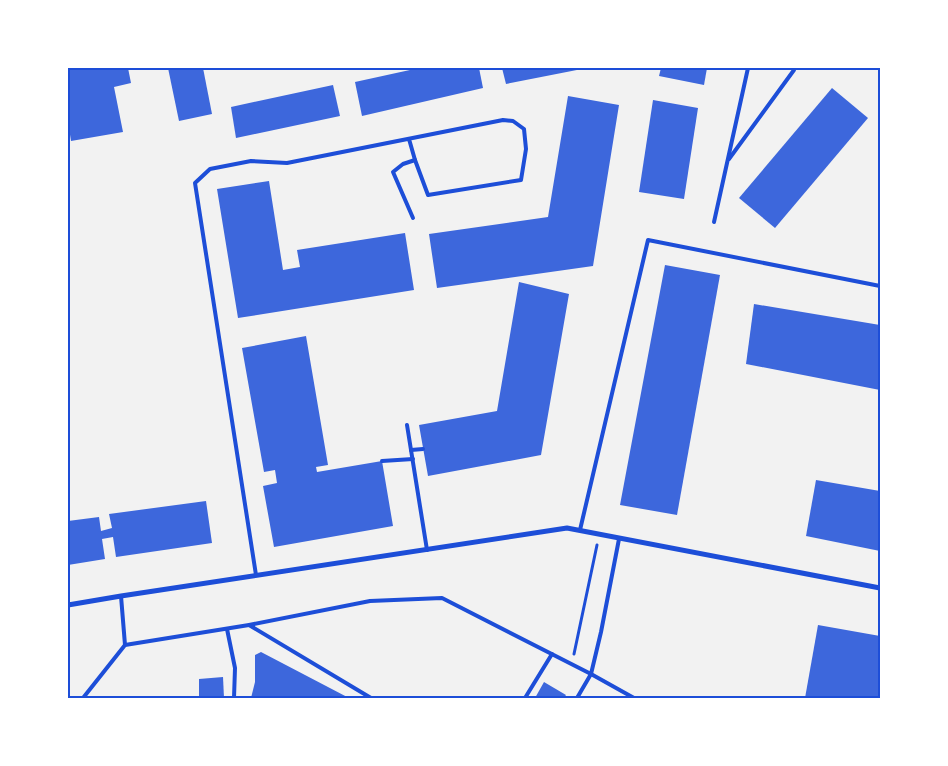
<svg xmlns="http://www.w3.org/2000/svg" width="948" height="766" viewBox="0 0 948 766" font-family="Figtree,sans-serif">
  <style>
    .building { fill: #3d67dc }
    .lines { fill: none; stroke-linecap: round; stroke-linejoin: round }
    .path { stroke: #1d4ed8; stroke-width: 3 }
    .service { stroke: #1d4ed8; stroke-width: 4 }
    .minor { stroke: #1d4ed8; stroke-width: 5 }
    .neatline { fill: none; stroke: #1d4ed8; stroke-width: 2 }
  </style>
  <rect width="100%" height="100%" fill="#f2f2f2"/>
  <g class="building">
    <polygon points="68,68 128,68 131,83 114,87 123,132 71,141 68,122"/>
    <polygon points="168,68 203,68 212,114 179,121"/>
    <polygon points="419,68 479,68 483,88 362,116 355,82"/>
    <polygon points="502,68 587,68 506,84"/>
    <polygon points="661,68 707,68 704,85 659,76"/>
    <polygon points="333,85 340,116 236,138 231,107"/>
    <polygon points="832,88 868,118 775,228 739,198"/>
    <polygon points="568,96 619,105 593,266 437,288 429,234 548,217"/>
    <polygon points="653,100 698,108 684,199 639,192"/>
    <polygon points="269,181 283,270 300,267 297,250 405,233 414,290 238,318 217,189"/>
    <polygon points="665,265 720,275 677,515 620,505"/>
    <polygon points="519,282 569,294 541,455 428,476 419,425 497,411"/>
    <polygon points="754,304 880,325 880,390 746,364"/>
    <polygon points="306,336 328,465 316,467 317,472 382,461 393,526 274,547 263,486 277,483 275,470 264,472 242,348"/>
    <polygon points="816,480 880,491 880,551 806,536"/>
    <polygon points="206,501 212,543 116,557 113,537 102,539 105,559 68,565 68,521 99,517 101,531 112,528 109,514"/>
    <polygon points="818,625 880,636 880,698 805,698"/>
    <polygon points="261,652 349,698 251,698 255,682 255,655"/>
    <polygon points="223,677 224,698 199,698 199,679"/>
    <polygon points="544,682 566,695 564,698 535,698"/>
  </g>
  <g class="lines">
    <polyline class="path" points="574,654 597,545"/>
    <g class="service">
      <polyline points="729,159 794,70 794,68"/>
      <polyline points="413,218 393,172 403,164 415,160"/>
      <polyline points="714,222 748,68"/>
      <polyline points="407,425 427,550"/>
      <polyline points="411,450 423,449"/>
      <polyline points="382,461 413,459"/>
      <polyline points="580,530 648,240 880,286"/>
      <polyline points="256,575 195,183 210,169 251,161 287,163 503,120 513,121 524,129 526,149 521,180 428,195 415,160 409,139"/>
      <polyline points="121,596 125,645"/>
      <polyline points="249,625 371,698"/>
      <polyline points="227,629 235,668 234,698"/>
      <polyline points="83,698 125,645 249,625 370,601 442,598 591,674 634,698"/>
      <polyline points="525,698 552,654"/>
      <polyline points="577,698 591,674 601,632 619,539"/>
    </g>
    <polyline class="minor" points="68,605 121,596 567,528 880,588"/>
  </g>
  <rect width="948" height="766" fill="none" stroke="#ffffff" stroke-width="138"/>
  <rect x="69" y="69" width="810" height="628" class="neatline"/>
</svg>
